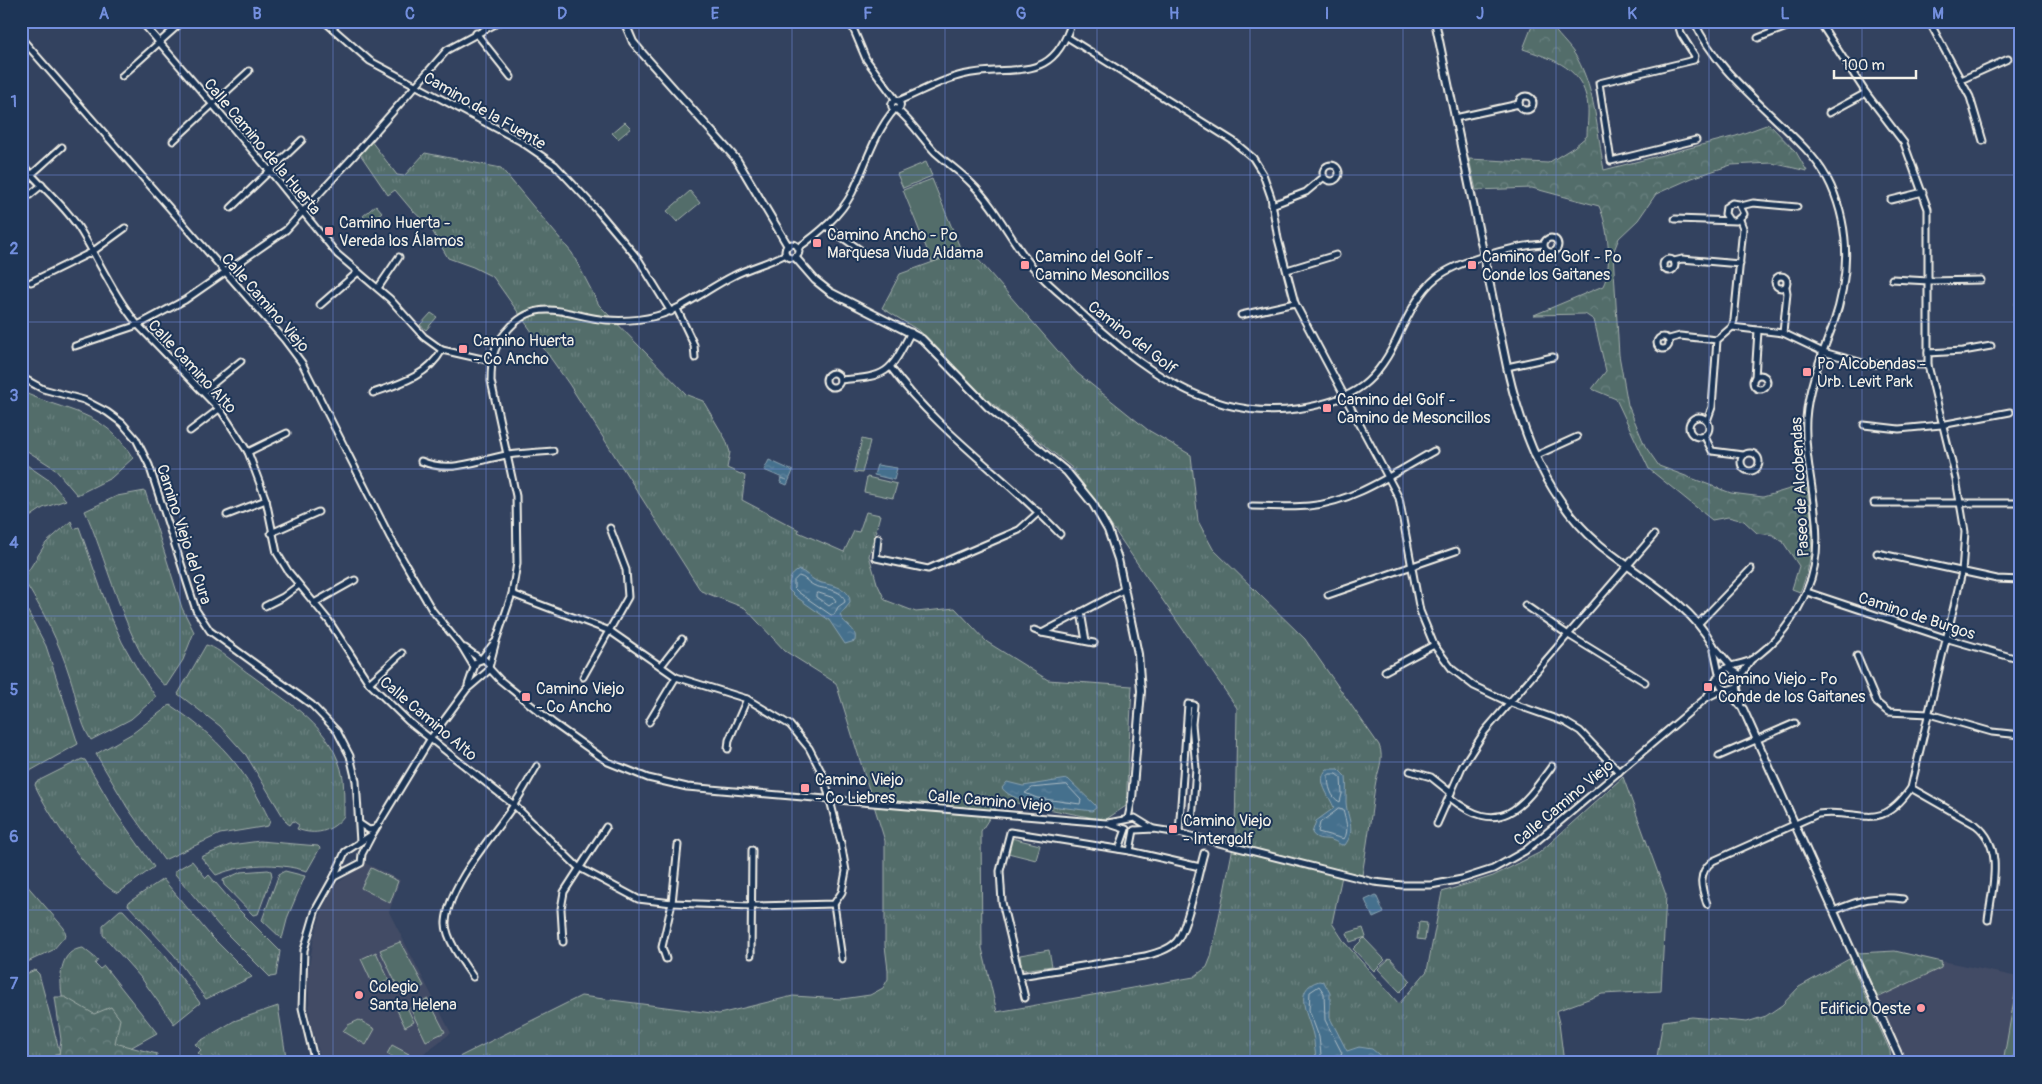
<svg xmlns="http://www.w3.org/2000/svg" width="2042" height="1084" viewBox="0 0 2042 1084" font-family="Pangolin,sans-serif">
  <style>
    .built { fill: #424b65 }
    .grass { fill: url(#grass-tufts); stroke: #a3afaa }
    .forest { fill: url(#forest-crowns); stroke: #a3afaa }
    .pitch { fill: #526d6b; stroke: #a3afaa }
    .water { fill: url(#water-ripples); stroke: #8ba3b1 }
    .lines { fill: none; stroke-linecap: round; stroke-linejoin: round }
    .shore { stroke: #aebdc4; stroke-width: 1 }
    .minor-casing { stroke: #f4f1e8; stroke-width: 9 }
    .tertiary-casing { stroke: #f4f1e8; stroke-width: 10 }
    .minor { stroke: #1d3557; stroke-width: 5 }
    .tertiary { stroke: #1d3557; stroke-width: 6 }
    .grid { fill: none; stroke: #738fde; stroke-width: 1; stroke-opacity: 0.55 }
    .poi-dot { fill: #ff9aa2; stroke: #1d3557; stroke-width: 2 }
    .labels { text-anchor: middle; stroke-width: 4; stroke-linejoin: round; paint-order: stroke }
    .street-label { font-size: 16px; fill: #f4f1e8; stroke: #1d3557 }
    .poi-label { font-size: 16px; fill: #f4f1e8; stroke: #1d3557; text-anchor: start }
    .neatline { fill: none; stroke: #738fde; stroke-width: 2 }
    .grid-label { font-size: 16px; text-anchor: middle; font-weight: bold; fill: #738fde }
  </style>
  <defs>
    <pattern id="grass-tufts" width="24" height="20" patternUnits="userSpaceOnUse" patternTransform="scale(1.25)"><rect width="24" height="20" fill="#526d6b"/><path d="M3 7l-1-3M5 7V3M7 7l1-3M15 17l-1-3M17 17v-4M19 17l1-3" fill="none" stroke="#6c8280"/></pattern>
    <pattern id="forest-crowns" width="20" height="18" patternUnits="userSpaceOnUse" patternTransform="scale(1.25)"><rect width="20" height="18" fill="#526d6b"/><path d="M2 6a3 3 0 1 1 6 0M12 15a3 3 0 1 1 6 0" fill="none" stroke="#6c8280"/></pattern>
    <pattern id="water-ripples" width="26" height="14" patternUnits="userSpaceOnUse" patternTransform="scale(1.25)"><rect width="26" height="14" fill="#456f8d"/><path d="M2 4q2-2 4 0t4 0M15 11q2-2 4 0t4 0" fill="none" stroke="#60849d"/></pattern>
  </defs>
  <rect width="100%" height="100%" fill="#33425f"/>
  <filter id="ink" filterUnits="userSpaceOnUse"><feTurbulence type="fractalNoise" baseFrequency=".02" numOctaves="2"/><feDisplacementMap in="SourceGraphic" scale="10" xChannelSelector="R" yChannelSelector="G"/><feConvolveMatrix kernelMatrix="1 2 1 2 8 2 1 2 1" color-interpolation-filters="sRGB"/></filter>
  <g filter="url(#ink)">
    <g class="built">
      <polygon points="365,863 400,880 389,912 451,1033 411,1063 322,1063 310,1021 308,972 314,937 323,908 335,885"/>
      <polygon points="1895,951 2018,977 2003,1063 1906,1063 1858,953"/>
    </g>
    <g class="grass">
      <path d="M371,141L397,175L404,176L425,153L501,168L572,253L599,305L687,395L703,401L726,440L730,452L727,468L745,476L742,500L799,530L798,532L844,552L854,531L859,532L866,512L880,515L869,556L877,583L885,600L916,612L955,608L987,642L1048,680L1132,686L1126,806L1105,820L1001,800L981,831L982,948L997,1012L1194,977L1207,967L1211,957L1235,837L1237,708L1071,467L983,396L921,332L882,308L900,274L969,249L1077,373L1148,430L1191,455L1198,521L1213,549L1305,639L1379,745C1385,759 1377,772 1375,786C1371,816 1367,846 1362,875L1343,871L1332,923L1345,943L1399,1004L1427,971L1442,892L1493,876L1539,853L1623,777L1666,895L1661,991L1602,994L1556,1011L1559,1023L1564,1063H465L459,1057L581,996L719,1014L793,996L842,999L870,995L883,988L888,979V970L885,946V841L836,683L785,651L745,608L701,591L569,384L493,277L473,267L448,258L430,227L411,209L395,190L388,195L360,154Z"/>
      <polygon points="2021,259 2021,337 2013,320"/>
      <path d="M21,391C68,414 102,408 133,458L111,478L77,495L54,468L21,447Z"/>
      <polygon points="21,461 50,481 66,500 43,508 21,523"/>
      <path d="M145,491L182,608L194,632L183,660L166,686C131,661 105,553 85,511L117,496Z"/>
      <path d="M71,521L74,529L79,527L109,612L122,642L139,672L156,697L131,719L91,740C79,722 77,697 70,677C59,642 43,610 23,579L46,543Z"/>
      <polygon points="21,598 46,646 78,744 30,771 21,753"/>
      <path d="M206,645C218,647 240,668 251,675C288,703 334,727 343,778C344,790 344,804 344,816C332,832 315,836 297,829L299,825L293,821L290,825L287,823L246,755L220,726L178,694Z"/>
      <path d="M170,705C218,737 245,768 270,821L268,826L220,834L164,860L127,807L96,754L133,733Z"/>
      <path d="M82,759L85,760L116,813L154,867L118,893C95,886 45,809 35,785L36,782Z"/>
      <path d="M260,841L318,846L320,848L307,871C275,862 247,863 216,875L201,857L230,845Z"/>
      <polygon points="192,861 206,878 209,875 239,910 280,951 276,976 270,977 220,927 175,874 175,871"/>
      <polygon points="268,870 271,871 272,876 258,914 253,915 224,885 223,880 241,872"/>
      <polygon points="285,871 305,876 288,916 282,939 262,920 279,874"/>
      <polygon points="163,879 209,934 252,977 206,999 174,955 128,905 129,902"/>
      <polygon points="24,882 64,928 66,935 53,950 21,965 21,886"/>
      <polygon points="120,910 123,910 166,957 200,1003 174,1024 142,979 103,935 103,925"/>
      <path d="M83,948L98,960L95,964L100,969L104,966L157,1033L123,1052L80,1063C73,1040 39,952 83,948Z"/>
      <polygon points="1849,959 1890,1051 1891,1063 1656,1063 1663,1021 1692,1017 1747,1022 1766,1016 1782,1005 1799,987"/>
      <polygon points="2021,960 2021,1063 2003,1063"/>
      <polygon points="35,970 39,974 60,1053 55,1054 57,1063 21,1063 21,976"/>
      <polygon points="278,1006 287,1063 209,1063 198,1053 201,1050 195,1044 234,1021"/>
    </g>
    <g class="forest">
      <path d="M1534,21H1549C1556,35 1570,45 1577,58C1596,92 1597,132 1604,170L1736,136L1769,124L1796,152L1807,171L1772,163L1731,165L1692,178L1656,194L1638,220L1619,238L1613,253L1619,355L1628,405L1645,446L1659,466L1731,493L1763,497L1806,484C1813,521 1816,557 1800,592L1792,589L1799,566L1783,542L1773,535L1757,533L1744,521L1728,517L1712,520L1649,469L1616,399L1592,389L1606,371L1594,320L1585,314L1534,315L1603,286C1613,267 1608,226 1599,206L1532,188L1476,190L1469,159L1548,163L1574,147L1587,136C1587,124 1590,108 1586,96C1578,65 1549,58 1523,49Z"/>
      <polygon points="1895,951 1942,962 1941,968 1877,998 1857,953"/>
      <polygon points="55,997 65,997 94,1014 111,1007 120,1019 115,1043 157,1054 156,1063 58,1063 61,1040"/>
    </g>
    <g class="pitch">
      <polygon points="625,122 631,128 618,139 612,133"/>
      <polygon points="926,162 932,176 903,188 897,174"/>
      <polygon points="932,179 961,250 932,262 903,190"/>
      <polygon points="690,191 700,203 677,222 667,211"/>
      <polygon points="376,205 382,212 369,223 363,216"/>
      <polygon points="431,313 437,317 426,330 420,325"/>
      <polygon points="862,439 870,441 862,473 854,472"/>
      <polygon points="867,477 897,484 893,498 864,492"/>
      <polygon points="1011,838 1040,845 1036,860 1008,853"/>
      <polygon points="371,868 398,881 390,903 361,888"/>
      <polygon points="1419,922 1427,923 1425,940 1417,939"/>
      <polygon points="1363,928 1366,937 1350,942 1347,933"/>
      <polygon points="1364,938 1385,960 1374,971 1353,949"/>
      <polygon points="400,942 424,986 402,996 380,950"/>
      <polygon points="1049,950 1052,966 1022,970 1020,955"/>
      <polygon points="376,952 389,980 374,987 361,959"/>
      <polygon points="1390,958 1411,981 1400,992 1378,969"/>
      <polygon points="428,999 445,1032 426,1041 410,1008"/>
      <polygon points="406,1005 414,1022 405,1027 397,1010"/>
      <polygon points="359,1020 375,1029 366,1045 343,1031 348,1025"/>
      <polygon points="392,1045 409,1054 404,1063 387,1054"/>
    </g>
    <g class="water">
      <polygon points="769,460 793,471 787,485 780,482 781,478 787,480 764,470"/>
      <polygon points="877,465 897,468 894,480 874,475"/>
      <path d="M799,570C806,572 810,578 816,581C828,586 851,585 850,603L840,615C844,626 858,627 855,641L845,644L829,620L795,596L789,590C789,579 790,575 799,570Z"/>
      <path d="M1327,769H1338L1346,777C1347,785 1346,793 1346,802C1347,819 1357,829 1345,845C1339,845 1339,843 1334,841C1326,837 1318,842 1312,833L1316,821L1334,808C1330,796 1315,781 1327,769Z"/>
      <path d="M1068,779L1095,805L1096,808L1092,811C1072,808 1013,805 1002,788L1007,782L1023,786Z"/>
      <polygon points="1376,895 1384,913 1373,918 1365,900"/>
      <path d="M1319,981L1324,982L1330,993V1018L1347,1051L1359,1047L1372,1049L1389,1063H1348V1059L1345,1058L1342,1063H1319C1314,1055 1315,1044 1313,1035C1309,1017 1291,989 1319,981Z"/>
    </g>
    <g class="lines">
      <g class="shore">
        <path d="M799,576C805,577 807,582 813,585C823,590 843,588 845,602L838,607L834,615H831L798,592L794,588V581Z"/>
        <polygon points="819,593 834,598 836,601 829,606 816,597 816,594"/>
        <path d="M1330,774H1336L1341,778L1342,794L1340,802C1331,798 1328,786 1328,776Z"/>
        <polygon points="1067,785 1081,800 1080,804 1037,798 1025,793 1032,788"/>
        <path d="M1339,809L1343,810C1345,819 1350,830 1344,839L1318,832L1320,823Z"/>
        <polyline points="1322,1063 1319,1037 1309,1010 1310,992 1319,986 1324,993 1325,1020 1342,1053 1338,1063"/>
      </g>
      <g class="minor-casing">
        <g id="minor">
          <polyline points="141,21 269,170 337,254 390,299 424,337 442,350 491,361"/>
          <polyline points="324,21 370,61 520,141 555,165 598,211 639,260 671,312"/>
          <polyline points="850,21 866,59 896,100"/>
          <polyline points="1677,21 1681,34 1695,56 1694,60 1599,83 1611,161 1696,140"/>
          <path d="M1694,21C1712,61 1745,90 1776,120C1797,140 1819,159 1831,186C1851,231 1849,279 1833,325C1822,355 1808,386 1806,419C1803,476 1831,535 1807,590C1796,617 1776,644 1751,660C1742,665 1729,664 1722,671C1718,675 1710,692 1706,698"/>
          <polyline points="1929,21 1970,97 1983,141"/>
          <polyline points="476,33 511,77"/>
          <polyline points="1067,37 1233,141 1253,158 1263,174 1271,197 1278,239 1295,303 1399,498 1420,611 1434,645 1452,669 1474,686 1508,702 1565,722 1580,731 1619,772"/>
          <polyline points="21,38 284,339 302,363 390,537 432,610 462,647 474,667"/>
          <polyline points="1758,38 1802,21"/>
          <polyline points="122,76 183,21"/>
          <polyline points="1961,80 2008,59"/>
          <circle cx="1526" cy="103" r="7"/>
          <circle cx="896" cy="105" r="4.5"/>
          <path d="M898,101C919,93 940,80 962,75C1014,63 1052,87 1072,21"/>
          <path d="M896,109C912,121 922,139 936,153C947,163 960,172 971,183C995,206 1008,235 1028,261C1041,279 1060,293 1076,308C1138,366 1207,421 1297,409C1355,400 1378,383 1401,330C1410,312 1420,291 1436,278C1458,260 1515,246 1543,244"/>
          <polyline points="1829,113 1866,93"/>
          <polyline points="1455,118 1519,104"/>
          <polyline points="173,141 249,71"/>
          <path d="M21,163C41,187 66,206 82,233C100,263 115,297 138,325L222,412L248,452L266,500L277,553L288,571L329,621L369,683L408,721L514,805L578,867L638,899L672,903L751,906L834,904L842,892L846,871L841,843L824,777L809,748L790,725L747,699L676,677L610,631L512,594"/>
          <circle cx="1331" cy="173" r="8"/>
          <polyline points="31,175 62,147"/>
          <polyline points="1891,200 1923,192"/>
          <polyline points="21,202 42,185"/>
          <polyline points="1272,205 1306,192 1324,177"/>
          <polyline points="1741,206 1753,203 1797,207"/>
          <polyline points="231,208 302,140"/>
          <polyline points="1675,219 1736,221 1744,214 1739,204 1732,203 1726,207 1725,214 1729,220"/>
          <polyline points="826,226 866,254"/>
          <circle cx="1551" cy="245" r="7"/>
          <circle cx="792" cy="251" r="7"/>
          <path d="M798,248C819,233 840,216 852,193C866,165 874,133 895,109"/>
          <circle cx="1669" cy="265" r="6"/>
          <polyline points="1674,261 1682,259 1740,264"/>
          <polyline points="1287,270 1336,255"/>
          <circle cx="1781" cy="282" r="6"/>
          <polyline points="1892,279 1929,281 1981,280"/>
          <polyline points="31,282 92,252 125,228"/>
          <polyline points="378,288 399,257"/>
          <polyline points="320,305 358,272"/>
          <polyline points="677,309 694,345 695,358"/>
          <polyline points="1241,315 1295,303"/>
          <polyline points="1732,327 1783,333 1823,352 1867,364 1928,365"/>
          <polyline points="1783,333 1787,293 1786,287"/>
          <circle cx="1663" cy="343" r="6"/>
          <polyline points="1669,339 1680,336 1717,340"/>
          <polyline points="75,346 138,325 185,300 286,230 361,148 447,50 501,21"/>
          <polyline points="1928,353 1963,351 1991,346"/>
          <polyline points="1507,367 1553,357"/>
          <path d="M891,368C938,432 1006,477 1060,534"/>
          <circle cx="833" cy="380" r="7"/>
          <circle cx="1760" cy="382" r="7"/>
          <polyline points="21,377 43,389 84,400 107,412 122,423 136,439 149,465 196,610 210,631 312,705 337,731 350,756 356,781 360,842"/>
          <polyline points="1755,377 1758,331"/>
          <path d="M840,380C888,376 889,375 911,332"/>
          <polyline points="204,391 241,361"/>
          <path d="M373,393C399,384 428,376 442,350"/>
          <circle cx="1699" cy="427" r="10"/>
          <polyline points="1707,421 1712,407 1717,340 1732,327 1734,320 1743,228 1740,220"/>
          <polyline points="1864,425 1899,429 1941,425 2010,412"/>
          <polyline points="190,431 219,409"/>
          <polyline points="1704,435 1712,451 1743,455"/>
          <polyline points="248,452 287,433"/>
          <circle cx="1750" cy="462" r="9"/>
          <polyline points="1535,456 1577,437"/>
          <path d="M421,461C451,474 477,460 507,455C522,453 538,452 553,451"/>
          <polyline points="1874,503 2021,503"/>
          <path d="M1252,506C1271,506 1290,508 1309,506C1354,502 1396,472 1434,451"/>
          <polyline points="227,515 266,500"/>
          <polyline points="271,533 318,512"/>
          <polyline points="878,538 876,558 928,569 1019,530 1039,512"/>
          <polyline points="1877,553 1997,579 2021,580"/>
          <polyline points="1807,592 1945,638 2021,660"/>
          <polyline points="1328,595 1456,551"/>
          <polyline points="314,603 355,580"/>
          <polyline points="1525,605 1567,634 1645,682"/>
          <polyline points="265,606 283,597 299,585"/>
          <polyline points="1081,612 1086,641"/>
          <polyline points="1699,623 1751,569"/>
          <polyline points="1034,630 1042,633"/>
          <polyline points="1094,643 1042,633 1125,589"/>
          <polyline points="1713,645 1732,667"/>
          <polyline points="465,648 480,659"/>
          <polyline points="1714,650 1719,673"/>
          <polyline points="1857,656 1877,703 1888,712 1929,714 1992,732 2021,735"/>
          <polyline points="481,659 494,643"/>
          <polyline points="661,666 682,639"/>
          <polyline points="489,668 500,680 553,723 608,762 648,778 687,787 1106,823 1125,829"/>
          <polyline points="1385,671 1434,645"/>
          <polyline points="583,677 628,597 626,570 610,528"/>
          <polyline points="1740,677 1751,660"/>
          <polyline points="1718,679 1721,686 1727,690 1737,687 1740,681 1739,674 1729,668"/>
          <polyline points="369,683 402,653"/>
          <polyline points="468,685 476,662 484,659 489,664"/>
          <polyline points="1737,687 1741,703"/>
          <polyline points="1727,690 1743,709"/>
          <polyline points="649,722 676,677"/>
          <polyline points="728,749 729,740 747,699"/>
          <polyline points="1719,756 1795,723"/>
          <path d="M1552,766C1521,809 1500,838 1449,797L1462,767L1485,731L1654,535"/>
          <polyline points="1410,771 1431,777 1451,793"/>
          <path d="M1911,788L1976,825C2005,848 1992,888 1988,920"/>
          <polyline points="1128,818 1132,799"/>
          <polyline points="1108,823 1135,818 1153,829"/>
          <polyline points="360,824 369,830 375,829"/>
          <polyline points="1437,824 1449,797"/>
          <polyline points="1135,830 1154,829 1179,833 1374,882 1402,885 1431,885 1462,879 1493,869 1525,851 1706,698 1724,689"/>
          <polyline points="1179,833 1188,704 1194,705 1192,724 1196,768 1192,821"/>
          <polyline points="1119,849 1126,829"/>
          <polyline points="1130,851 1134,830"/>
          <path d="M334,877L361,863L362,854L372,835L431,738L467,689L488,671L496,641L512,594L517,563L516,496L491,381C491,361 493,347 506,332C538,293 568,317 607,320C623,321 641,320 656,316C685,308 707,289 733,276C750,267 769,263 786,254"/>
          <polyline points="834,904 842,959"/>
          <path d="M1707,904C1701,887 1697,873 1713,861L1818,814C1862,808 1878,835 1911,788L1962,572L1965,532L1956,479L1928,365V209L1904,143L1866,93L1819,21"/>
          <path d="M1834,911C1858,900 1876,895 1903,899"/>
          <polyline points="563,942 561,909 564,892 606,827"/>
          <polyline points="751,955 752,850"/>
          <polyline points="666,959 662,947 672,903 678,845"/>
          <path d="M1020,976L1145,956C1156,953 1168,950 1176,942C1187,931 1199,870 1204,853"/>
          <path d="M473,977C464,964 445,938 446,922C449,883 492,838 513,806C522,793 529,779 537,766"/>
          <polyline points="1025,998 1002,902 1000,871 1010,832 1130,851 1200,867"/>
          <polyline points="315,1063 302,1008 304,950 316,909 334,877 345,852 371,835"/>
        </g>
      </g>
      <g class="tertiary-casing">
        <g id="tertiary">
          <polyline points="624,21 633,42 643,54 737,160 788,246"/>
          <path d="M1435,21L1507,367C1522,433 1547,500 1600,545C1639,577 1687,600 1713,645"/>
          <polyline points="795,257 815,280 830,292 922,339 988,407 1067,472 1093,504 1108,530 1118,559 1138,654 1141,691 1132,799"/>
          <polyline points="1743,709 1902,1063"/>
        </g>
      </g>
      <use href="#minor" class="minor"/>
      <use href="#tertiary" class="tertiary"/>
    </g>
  </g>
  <path class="grid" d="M180,21V1063M333,21V1063M486,21V1063M639,21V1063M792,21V1063M945,21V1063M1097,21V1063M1250,21V1063M1403,21V1063M1556,21V1063M1709,21V1063M1862,21V1063M21,175H2021M21,322H2021M21,469H2021M21,616H2021M21,762H2021M21,910H2021"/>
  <g class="poi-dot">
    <rect x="324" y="226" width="10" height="10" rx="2.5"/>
    <rect x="812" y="238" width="10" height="10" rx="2.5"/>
    <rect x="1020" y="260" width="10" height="10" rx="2.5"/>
    <rect x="1467" y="260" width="10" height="10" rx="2.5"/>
    <rect x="458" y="344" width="10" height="10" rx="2.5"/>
    <rect x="1802" y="367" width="10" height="10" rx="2.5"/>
    <rect x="1322" y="403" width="10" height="10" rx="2.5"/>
    <rect x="1703" y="682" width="10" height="10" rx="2.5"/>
    <rect x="521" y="692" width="10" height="10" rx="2.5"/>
    <rect x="800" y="783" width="10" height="10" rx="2.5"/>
    <rect x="1168" y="824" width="10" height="10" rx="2.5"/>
    <circle cx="359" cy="995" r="5"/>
    <circle cx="1921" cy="1008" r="5"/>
  </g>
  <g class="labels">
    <g class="street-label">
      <text transform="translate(485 110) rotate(30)" y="6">Camino de la Fuente</text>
      <text transform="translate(263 146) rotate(50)" y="6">Calle Camino de la Huerta</text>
      <text transform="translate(266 302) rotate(49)" y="6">Calle Camino Viejo</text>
      <text transform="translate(1133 337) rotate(38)" y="6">Camino del Golf</text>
      <text transform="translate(193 366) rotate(47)" y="6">Calle Camino Alto</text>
      <text transform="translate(1799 487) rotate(-93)" y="6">Paseo de Alcobendas</text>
      <text transform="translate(185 534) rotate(72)" y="6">Camino Viejo del Cura</text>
      <text transform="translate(1917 615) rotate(18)" y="6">Camino de Burgos</text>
      <text transform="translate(429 718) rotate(40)" y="6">Calle Camino Alto</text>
      <text transform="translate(990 800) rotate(5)" y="6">Calle Camino Viejo</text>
      <text transform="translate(1563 802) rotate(-40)" y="6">Calle Camino Viejo</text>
    </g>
    <g class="poi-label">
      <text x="339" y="228">Camino Huerta -<tspan x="339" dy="18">Vereda los Álamos</tspan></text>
      <text x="827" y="240">Camino Ancho - Pº<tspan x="827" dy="18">Marquesa Viuda Aldama</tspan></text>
      <text x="1035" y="262">Camino del Golf -<tspan x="1035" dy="18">Camino Mesoncillos</tspan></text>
      <text x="1482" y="262">Camino del Golf - Pº<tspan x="1482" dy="18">Conde los Gaitanes</tspan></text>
      <text x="473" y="346">Camino Huerta<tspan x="473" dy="18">- Cº Ancho</tspan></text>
      <text x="1817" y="369">Pº Alcobendas -<tspan x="1817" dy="18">Urb. Levit Park</tspan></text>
      <text x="1337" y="405">Camino del Golf -<tspan x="1337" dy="18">Camino de Mesoncillos</tspan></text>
      <text x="1718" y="684">Camino Viejo - Pº<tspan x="1718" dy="18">Conde de los Gaitanes</tspan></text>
      <text x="536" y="694">Camino Viejo<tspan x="536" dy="18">- Cº Ancho</tspan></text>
      <text x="815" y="785">Camino Viejo<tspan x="815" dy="18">- Cº Liebres</tspan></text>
      <text x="1183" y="826">Camino Viejo<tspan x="1183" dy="18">- Intergolf</tspan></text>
      <text x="369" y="992">Colegio<tspan x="369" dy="18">Santa Helena</tspan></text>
      <text x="1911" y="1014" text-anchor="end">Edificio Oeste</text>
    </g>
  </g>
  <rect width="2042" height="1084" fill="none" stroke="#1d3557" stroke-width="55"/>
  <path d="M1834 70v8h82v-8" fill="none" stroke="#f4f1e8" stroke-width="2.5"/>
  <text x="1842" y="70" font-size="15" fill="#f4f1e8" stroke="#1d3557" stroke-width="4" paint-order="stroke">100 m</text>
  <rect x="28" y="28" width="1986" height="1028" class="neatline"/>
  <g class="grid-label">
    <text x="104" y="19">A</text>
    <text x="257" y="19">B</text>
    <text x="410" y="19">C</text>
    <text x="562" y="19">D</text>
    <text x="715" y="19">E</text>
    <text x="868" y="19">F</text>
    <text x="1021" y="19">G</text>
    <text x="1174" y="19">H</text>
    <text x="1327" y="19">I</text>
    <text x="1480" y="19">J</text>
    <text x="1632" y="19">K</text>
    <text x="1785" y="19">L</text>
    <text x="1938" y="19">M</text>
    <text x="14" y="107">1</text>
    <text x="14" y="254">2</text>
    <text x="14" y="401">3</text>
    <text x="14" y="548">4</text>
    <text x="14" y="695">5</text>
    <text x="14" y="842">6</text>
    <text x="14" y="989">7</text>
  </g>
</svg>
